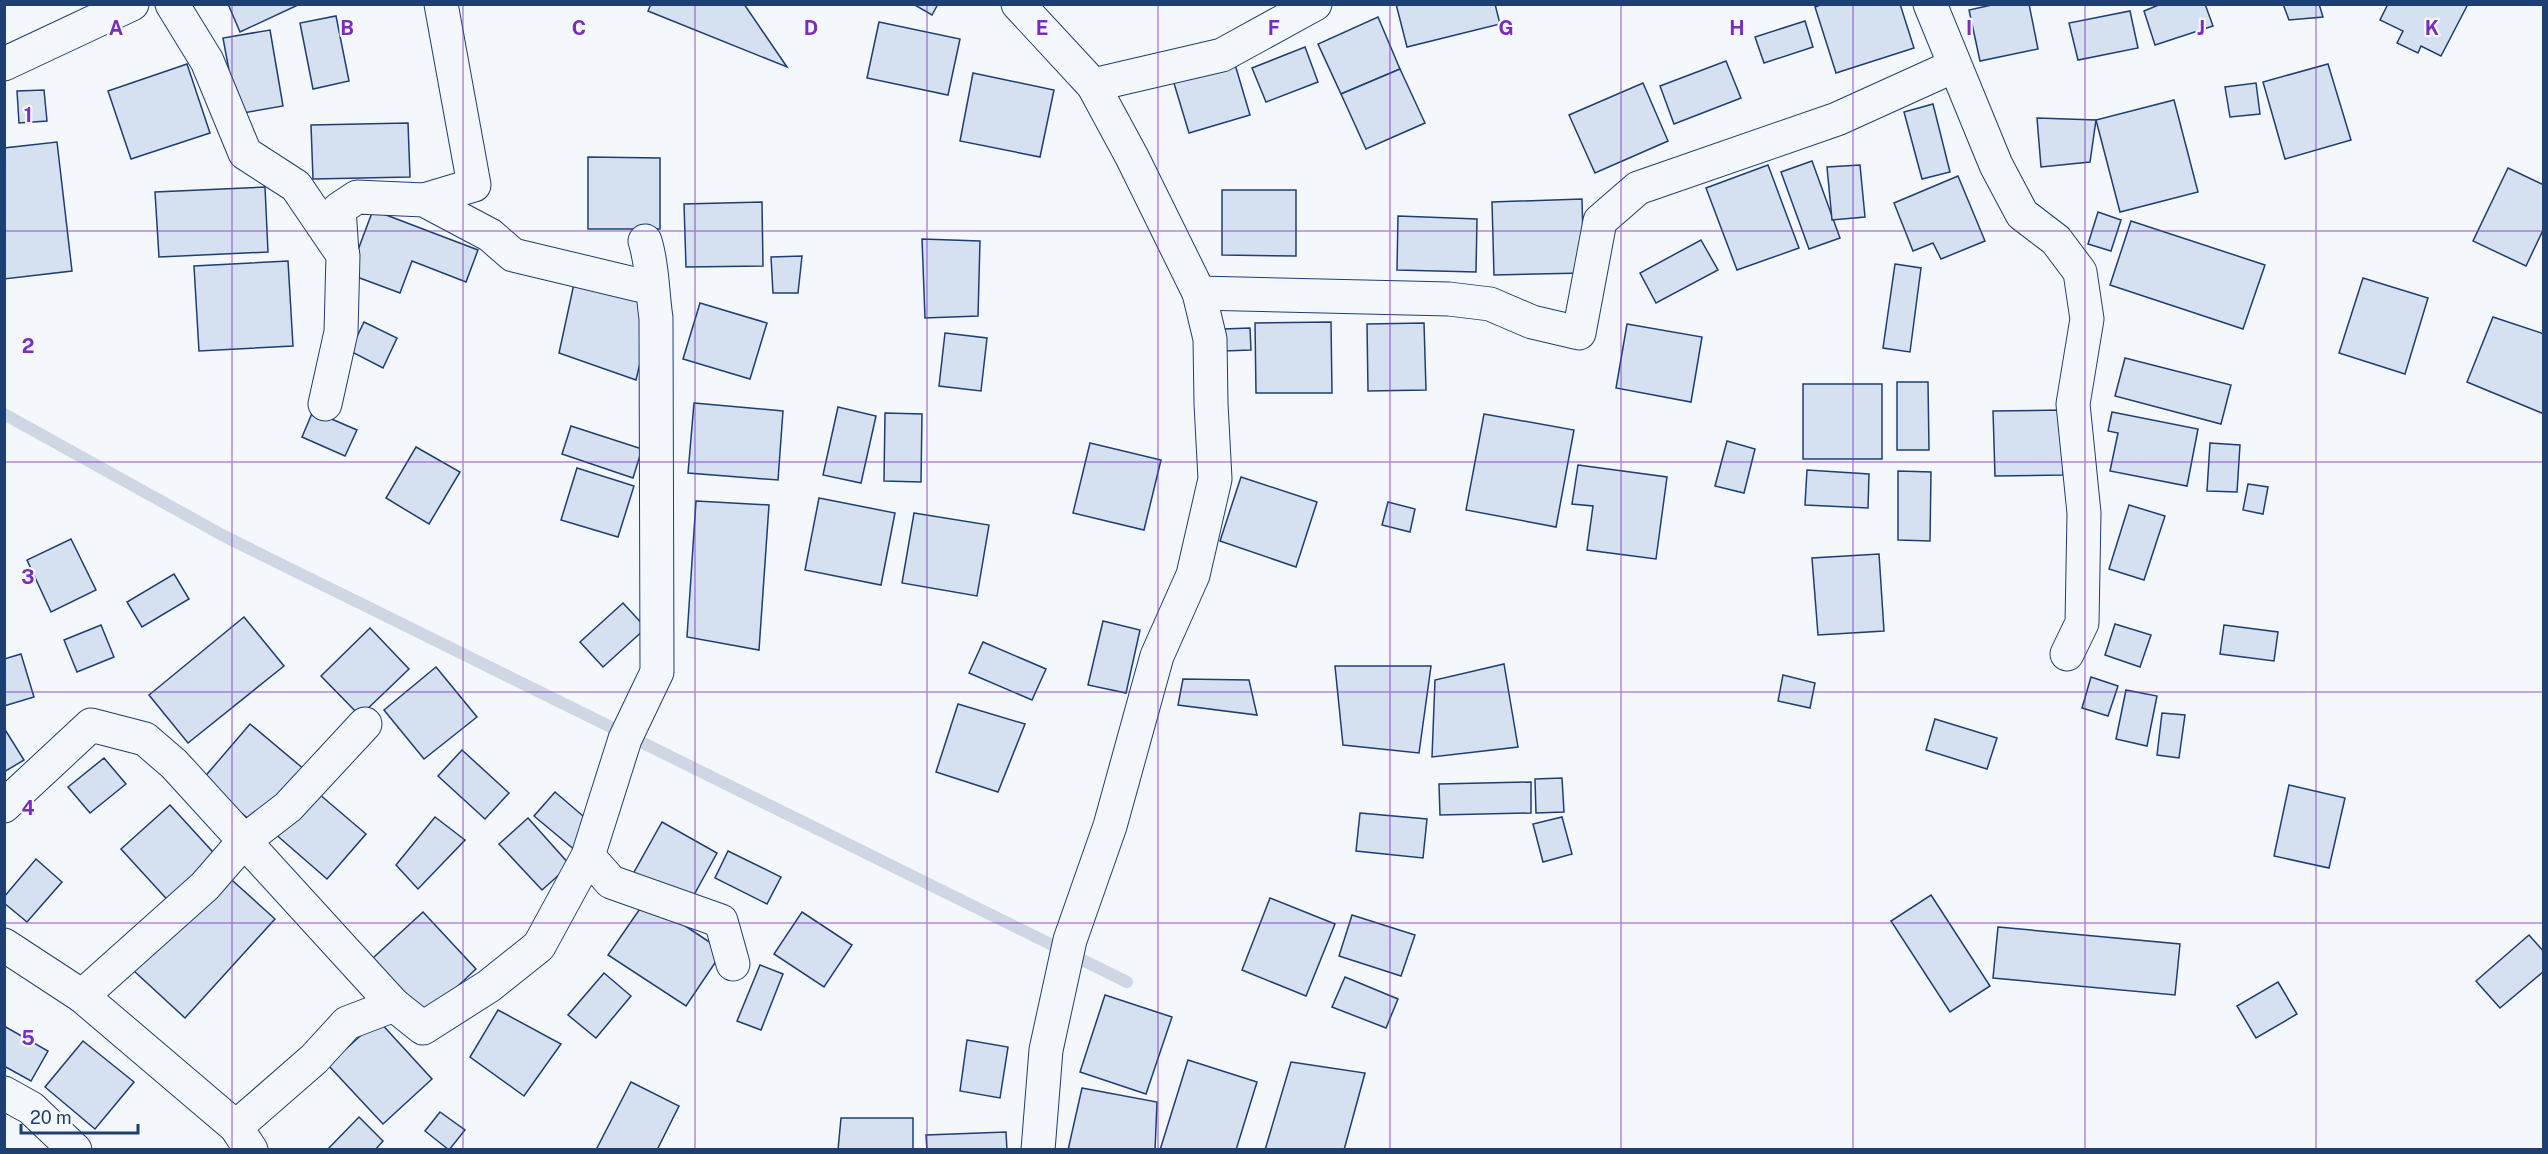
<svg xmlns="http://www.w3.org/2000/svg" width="2548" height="1154" viewBox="0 0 2548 1154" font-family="'Public Sans',sans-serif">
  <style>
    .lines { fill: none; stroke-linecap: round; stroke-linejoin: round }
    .stream { stroke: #cfd7e4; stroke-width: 12 }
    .building { fill: #d5e0f0; stroke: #1d3f73; stroke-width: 1.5 }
    .minor-casing { stroke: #1d3f73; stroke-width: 35 }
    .minor { stroke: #f4f7fb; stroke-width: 33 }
    .grid { fill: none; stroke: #7b2cbf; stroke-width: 1.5; stroke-opacity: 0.55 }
    .grid-label { font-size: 20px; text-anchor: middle; font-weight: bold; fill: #7b2cbf; stroke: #f4f7fb; stroke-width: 4.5; stroke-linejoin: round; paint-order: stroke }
  </style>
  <rect width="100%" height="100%" fill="#f4f7fb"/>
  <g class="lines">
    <polyline class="stream" points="4,414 224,536 1127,982"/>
  </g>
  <g class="building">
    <polygon points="228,4 300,4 240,32"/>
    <polygon points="651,4 744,4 787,67 648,11"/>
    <polygon points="913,4 938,4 932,15"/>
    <polygon points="1396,4 1495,4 1500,24 1407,47"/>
    <polygon points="1823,4 1900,4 1914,48 1836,73 1815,7"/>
    <polygon points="1996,4 2029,4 2038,49 1980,61 1969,10"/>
    <polygon points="2161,4 2205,4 2213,26 2155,45 2144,11"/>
    <polygon points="2283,4 2319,4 2323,17 2289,20"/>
    <polygon points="2388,4 2468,4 2441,56 2421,46 2418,53 2397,43 2403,31 2380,20"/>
    <polygon points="2130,11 2138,48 2078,60 2069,23"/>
    <polygon points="336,16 349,81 313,89 300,23"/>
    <polygon points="1378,17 1400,69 1341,94 1318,44"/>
    <polygon points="1805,21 1813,47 1764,63 1755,37"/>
    <polygon points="879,22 960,39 948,95 867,78"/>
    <polygon points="270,30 283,106 237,114 223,38"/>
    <polygon points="1305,47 1318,82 1266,102 1252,68"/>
    <polygon points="1234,61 1250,115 1189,133 1173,80"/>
    <polygon points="1726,61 1741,98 1674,124 1660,86"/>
    <polygon points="187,64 210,133 131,159 108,91"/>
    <polygon points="2328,64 2351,140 2285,159 2263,82"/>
    <polygon points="1400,69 1425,123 1366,149 1341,94"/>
    <polygon points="973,73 1054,90 1040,157 960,141"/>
    <polygon points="1643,83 1668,141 1595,173 1569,115"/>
    <polygon points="2256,83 2260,114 2230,117 2225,87"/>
    <polygon points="44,90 47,121 19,123 17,91"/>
    <polygon points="2174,100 2198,192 2120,212 2096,120"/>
    <polygon points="1933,104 1950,172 1922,179 1904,112"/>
    <polygon points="2037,118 2096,120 2090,162 2041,167"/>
    <polygon points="408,123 410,177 313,179 311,125"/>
    <polygon points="57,142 72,271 4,279 4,148"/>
    <polygon points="588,157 660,158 660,229 588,229"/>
    <polygon points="1812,161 1840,238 1809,249 1781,172"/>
    <polygon points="1768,165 1799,248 1737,270 1706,188"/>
    <polygon points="1860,165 1865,217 1832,220 1827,167"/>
    <polygon points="2508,168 2544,185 2544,228 2526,266 2473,241"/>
    <polygon points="1958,176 1985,241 1941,259 1933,243 1913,251 1894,203"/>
    <polygon points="265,187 268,252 159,257 155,192"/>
    <polygon points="1222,190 1296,190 1296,256 1222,255"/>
    <polygon points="1582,199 1584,273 1494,275 1492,202"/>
    <polygon points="762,202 763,266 686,267 684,204"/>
    <polygon points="373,210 478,250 466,282 412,261 400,293 349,274"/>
    <polygon points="2098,212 2121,220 2111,251 2088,244"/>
    <polygon points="1398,216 1477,219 1476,272 1397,270"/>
    <polygon points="2131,221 2265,265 2243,329 2110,285"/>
    <polygon points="922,239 980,241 978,316 925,318"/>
    <polygon points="1701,240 1718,270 1656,303 1640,273"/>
    <polygon points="802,256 798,293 773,293 771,257"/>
    <polygon points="288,261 293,346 199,351 194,266"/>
    <polygon points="1895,264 1921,268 1910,352 1883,348"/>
    <polygon points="2363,278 2428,298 2405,374 2339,353"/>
    <polygon points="575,279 654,304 636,380 559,353"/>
    <polygon points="700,303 767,323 750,379 683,359"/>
    <polygon points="2493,317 2544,334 2544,414 2467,382"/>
    <polygon points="364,322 397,338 383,368 350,351"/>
    <polygon points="1331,322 1332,393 1256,393 1255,323"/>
    <polygon points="1424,323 1426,390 1368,391 1367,324"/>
    <polygon points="1627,324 1702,337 1691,402 1616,388"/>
    <polygon points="1250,328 1251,350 1224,351 1223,329"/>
    <polygon points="945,333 987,338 981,391 939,386"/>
    <polygon points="2125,358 2231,385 2221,424 2115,396"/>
    <polygon points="1897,382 1928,382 1929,450 1897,450"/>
    <rect x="1803" y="384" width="79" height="75"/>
    <polygon points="694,403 783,411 778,480 688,473"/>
    <polygon points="838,407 876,416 861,483 823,475"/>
    <polygon points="2062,410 2063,475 1995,476 1993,411"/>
    <polygon points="313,411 357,430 345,456 302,437"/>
    <polygon points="2112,412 2198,429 2187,486 2110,471 2118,433 2108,431"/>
    <polygon points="885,413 922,414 921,482 884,481"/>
    <polygon points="1484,414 1574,430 1556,527 1466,510"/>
    <polygon points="571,426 642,449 633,478 562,454"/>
    <polygon points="1727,441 1755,449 1744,493 1715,486"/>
    <polygon points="1090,443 1161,460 1144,530 1073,513"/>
    <polygon points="2210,443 2240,445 2237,492 2207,491"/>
    <polygon points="416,447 460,472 429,524 386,498"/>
    <polygon points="1578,465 1667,477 1656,559 1587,550 1593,506 1572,504"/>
    <polygon points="577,468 634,486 618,537 561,520"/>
    <polygon points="1807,470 1869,474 1868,508 1805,505"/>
    <polygon points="1898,471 1931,472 1930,541 1898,540"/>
    <polygon points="1241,477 1317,502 1296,567 1220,541"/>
    <polygon points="2248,484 2268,487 2263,514 2243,510"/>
    <polygon points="819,498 895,513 881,585 805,570"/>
    <polygon points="696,501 769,505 759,650 687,637"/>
    <polygon points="1388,502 1415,509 1410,532 1382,525"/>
    <polygon points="2129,505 2165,516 2144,580 2109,569"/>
    <polygon points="914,513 989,525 977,596 902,583"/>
    <polygon points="71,539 96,590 51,612 27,560"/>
    <polygon points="1879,554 1884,631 1818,635 1812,558"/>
    <polygon points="174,574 189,599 142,627 127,602"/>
    <polygon points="623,603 646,628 603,667 580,642"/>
    <polygon points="244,617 284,666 188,743 149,695"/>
    <polygon points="1103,621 1140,630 1126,693 1088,685"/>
    <polygon points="2115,624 2151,635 2140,667 2105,655"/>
    <polygon points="101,625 114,657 77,672 64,640"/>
    <polygon points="2224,625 2278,632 2274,661 2220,654"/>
    <polygon points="370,628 409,669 360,716 321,676"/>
    <polygon points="983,642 1046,669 1032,700 969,673"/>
    <polygon points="21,654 34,697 4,706 4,659"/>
    <polygon points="1504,664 1518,747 1432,757 1435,680"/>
    <polygon points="1335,666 1431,666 1419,753 1343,745"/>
    <polygon points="436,667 477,717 424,759 384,710"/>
    <polygon points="1783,675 1815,683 1810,708 1778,701"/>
    <polygon points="2091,677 2118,686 2108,716 2082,708"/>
    <polygon points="1183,679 1249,680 1257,715 1178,705"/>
    <polygon points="2126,690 2157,696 2147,746 2116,739"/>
    <polygon points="958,704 1025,724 998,792 936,772"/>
    <polygon points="2162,713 2185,715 2179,758 2157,755"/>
    <polygon points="1935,719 1997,738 1987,769 1926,750"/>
    <polygon points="250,724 305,770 257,826 202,780"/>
    <polygon points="4,728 24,760 4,772"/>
    <polygon points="462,750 509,793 485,819 438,776"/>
    <polygon points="104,758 126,784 90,813 68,787"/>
    <polygon points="1562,778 1564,812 1536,813 1535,779"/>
    <polygon points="1531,782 1531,813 1440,815 1439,784"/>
    <polygon points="2289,785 2345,798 2329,868 2274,856"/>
    <polygon points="312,788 366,834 327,879 273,832"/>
    <polygon points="555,792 597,828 576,851 534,816"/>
    <polygon points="170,805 222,862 173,906 121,849"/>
    <polygon points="1360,813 1427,819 1423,858 1356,851"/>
    <polygon points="435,817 465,840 418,889 396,865"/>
    <polygon points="1562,817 1572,854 1543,862 1533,824"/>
    <polygon points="528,818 570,865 542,890 499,844"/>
    <polygon points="662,822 717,853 689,904 633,874"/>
    <polygon points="728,851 781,877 767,904 715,878"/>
    <polygon points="36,859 62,882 27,922 4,903 4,897"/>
    <polygon points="224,873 275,919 185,1018 134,971"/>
    <polygon points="1931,895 1990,986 1950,1012 1891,921"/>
    <polygon points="1270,898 1335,924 1306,996 1242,970"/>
    <polygon points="646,900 723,951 686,1006 608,955"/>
    <polygon points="423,912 476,969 426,1016 373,958"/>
    <polygon points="802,912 852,945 824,987 774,954"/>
    <polygon points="1352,915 1415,935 1401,976 1339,956"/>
    <polygon points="1998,927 2180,944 2175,995 1993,978"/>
    <polygon points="2529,935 2544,952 2544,971 2500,1008 2476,981"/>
    <polygon points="760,965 783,974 761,1030 737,1021"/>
    <polygon points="604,973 631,996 596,1038 568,1015"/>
    <polygon points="1345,977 1398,999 1386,1028 1332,1007"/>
    <polygon points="2278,982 2297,1014 2256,1038 2237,1006"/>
    <polygon points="1105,995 1172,1017 1146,1094 1080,1072"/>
    <polygon points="498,1010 561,1044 524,1096 470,1057"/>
    <polygon points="378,1020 432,1079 383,1124 328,1065"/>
    <polygon points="4,1026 48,1051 31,1081 4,1066"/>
    <polygon points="967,1040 1008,1047 1000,1098 960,1091"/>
    <polygon points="83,1041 134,1082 95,1129 45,1087"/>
    <polygon points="1188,1060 1257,1082 1236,1150 1160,1150"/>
    <polygon points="1291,1062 1365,1073 1344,1150 1265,1150"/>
    <polygon points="631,1082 679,1106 657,1150 600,1150 597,1148"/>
    <polygon points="1082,1088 1157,1102 1155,1150 1068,1150"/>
    <polygon points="440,1112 465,1130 449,1150 425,1131"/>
    <polygon points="359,1117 383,1141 375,1150 327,1150"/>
    <polygon points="841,1118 913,1118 913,1150 838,1150"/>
    <polygon points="1006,1132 1007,1150 927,1150 926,1135"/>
  </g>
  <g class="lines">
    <g class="minor-casing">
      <g id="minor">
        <polyline points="172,4 207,61 245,153 296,186 343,255 341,332 325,404"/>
        <polyline points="1018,4 1093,85 1132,157 1199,293 1210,339 1211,404 1215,479 1193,575 1157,656 1110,826 1070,940 1046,1050 1038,1150"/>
        <polyline points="1930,4 1996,165 2022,214 2056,240 2080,272 2087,319 2073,404 2084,513 2082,623 2067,654"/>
        <polyline points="4,64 132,4"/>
        <polyline points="1093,85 1222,55 1315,4"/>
        <polyline points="424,200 474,185 441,4"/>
        <polyline points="342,253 339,209 357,197 424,200 490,235 513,255 651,288"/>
        <polyline points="1199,293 1449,299 1490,304 1532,322 1579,333 1600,221 1638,188 1837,119 1954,66"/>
        <polyline points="4,806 91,725 145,739 174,764 394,1005"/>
        <polyline points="588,856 611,882 721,921 733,964"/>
        <polyline points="4,945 82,996 236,1127 251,1150"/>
        <polyline points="82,996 205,886 244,841 288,807 365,724"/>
        <polyline points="4,1093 31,1108 75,1150"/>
        <path d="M236,1127L314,1059L347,1023L394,1005L423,1028L489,986L539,946L588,856L625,739L657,672L656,318C652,292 653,266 645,241"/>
      </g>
    </g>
    <use href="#minor" class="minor"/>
  </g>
  <path class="grid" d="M232,4V1150M463,4V1150M695,4V1150M927,4V1150M1158,4V1150M1390,4V1150M1621,4V1150M1853,4V1150M2085,4V1150M2316,4V1150M4,231H2544M4,462H2544M4,692H2544M4,923H2544"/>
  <g class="grid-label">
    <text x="116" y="35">A</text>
    <text x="347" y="35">B</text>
    <text x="579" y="35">C</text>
    <text x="811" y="35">D</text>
    <text x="1042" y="35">E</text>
    <text x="1274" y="35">F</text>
    <text x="1506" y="35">G</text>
    <text x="1737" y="35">H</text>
    <text x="1969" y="35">I</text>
    <text x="2201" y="35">J</text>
    <text x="2432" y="35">K</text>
    <text x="28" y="122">1</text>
    <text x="28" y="353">2</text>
    <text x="28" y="584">3</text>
    <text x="28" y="815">4</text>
    <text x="28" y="1045">5</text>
  </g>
  <rect width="2548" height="1154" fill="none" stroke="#1d3f73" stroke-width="12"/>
  <path d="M21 1124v9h117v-9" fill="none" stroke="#1d3f73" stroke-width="3"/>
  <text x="30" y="1124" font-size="18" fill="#1d3f73" stroke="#f4f7fb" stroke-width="4.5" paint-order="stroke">20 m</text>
</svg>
